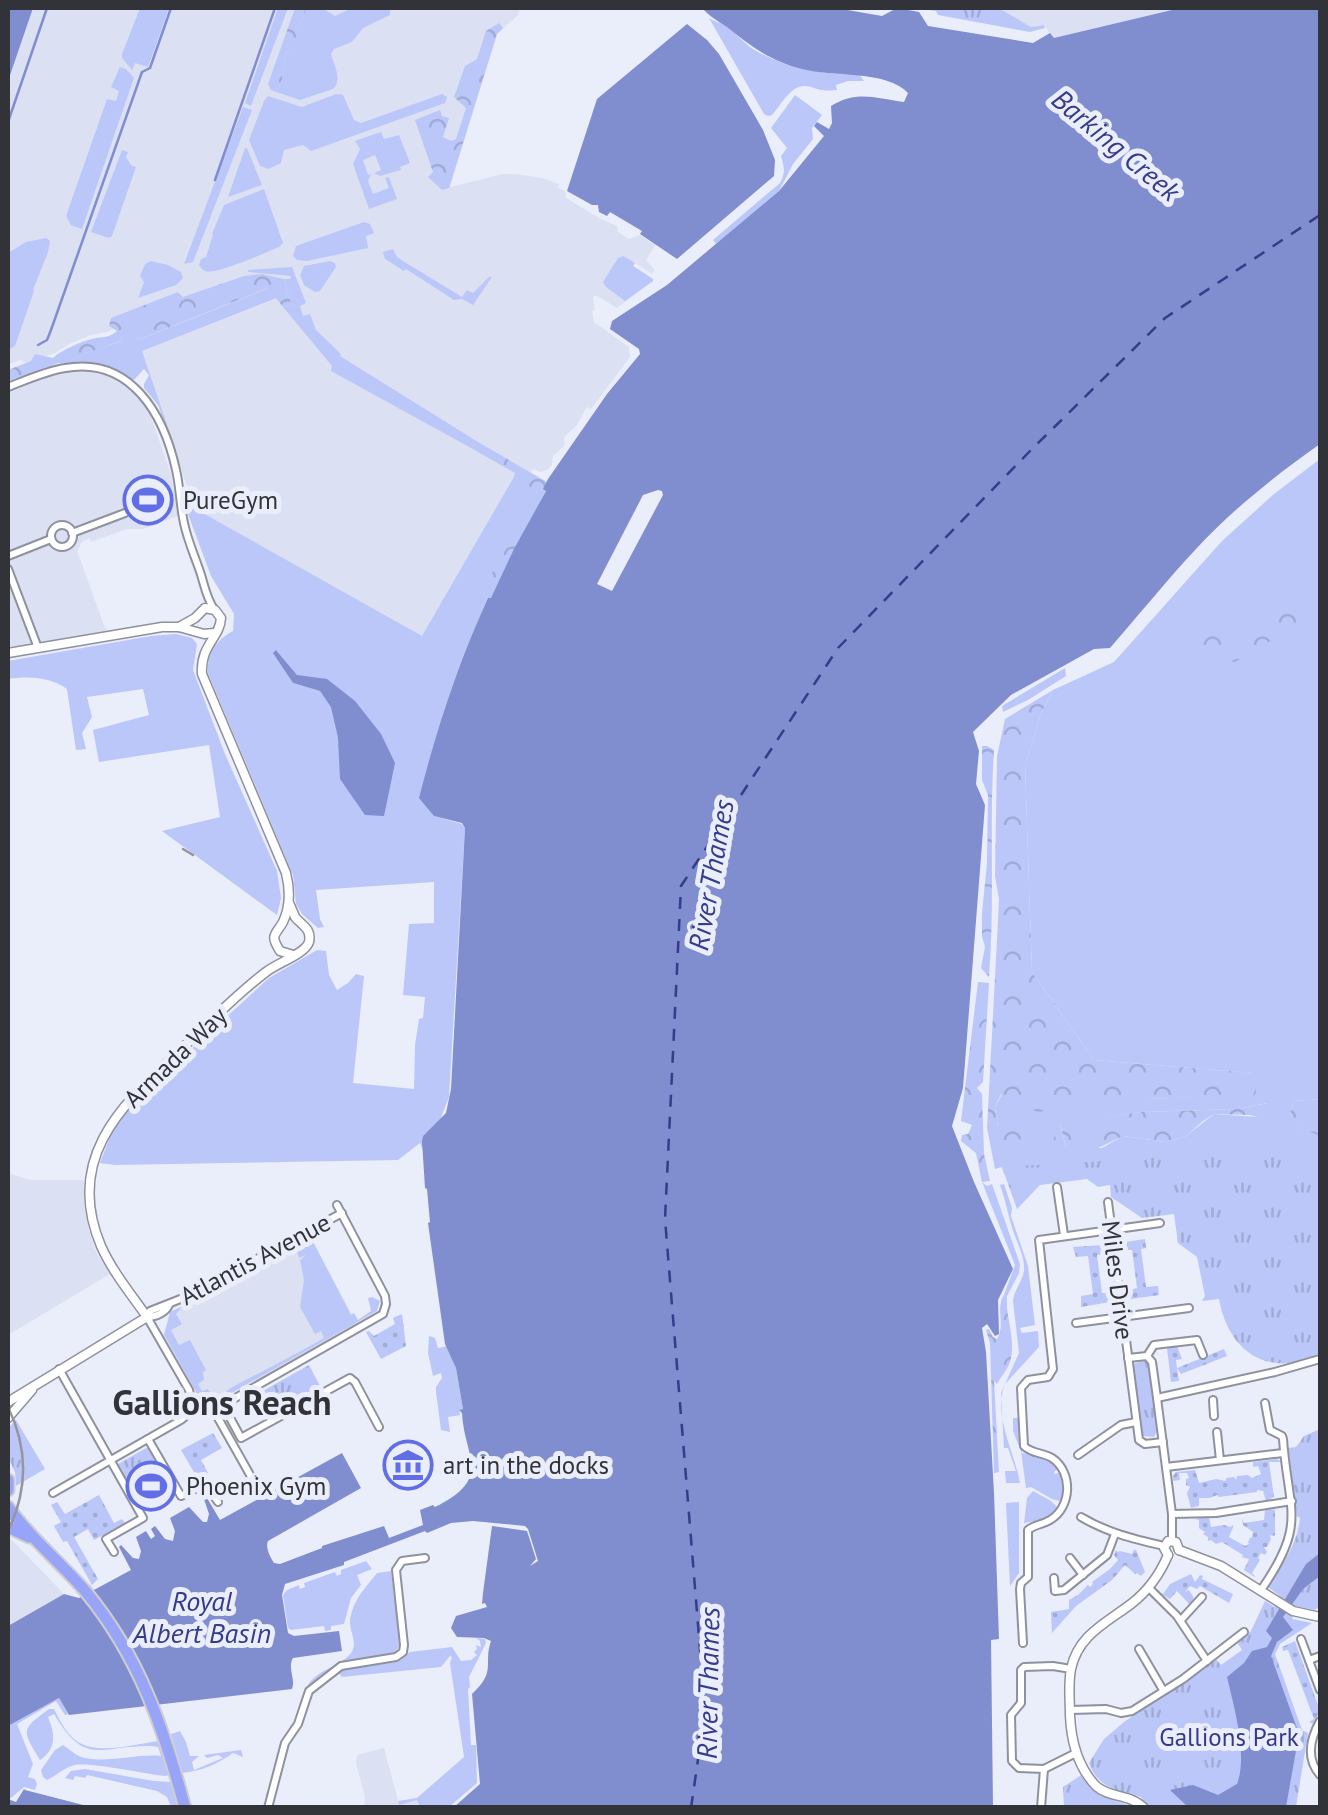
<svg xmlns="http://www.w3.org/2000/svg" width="1328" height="1815" viewBox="0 0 1328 1815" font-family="'PT Sans',sans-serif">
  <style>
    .built { fill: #dce0f3 }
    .grass { fill: #bbc7f9; fill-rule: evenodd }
    .forest { fill: url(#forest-crowns) }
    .park { fill: url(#park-tufts) }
    .garden { fill: url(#garden-dots) }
    .water { fill: #808dce }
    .pier { fill: #eaedfa }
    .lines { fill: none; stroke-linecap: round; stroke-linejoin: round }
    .stream { stroke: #808dce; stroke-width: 2.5 }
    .ferry { stroke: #353c8b; stroke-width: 2.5; stroke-dasharray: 12 10; stroke-linecap: butt }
    .minor-casing { stroke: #8f929d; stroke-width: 10 }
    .tertiary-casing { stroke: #8f929d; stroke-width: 11 }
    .trunk-casing { stroke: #cececf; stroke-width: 15 }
    .minor { stroke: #fff; stroke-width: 6 }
    .tertiary { stroke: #fff; stroke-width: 8 }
    .trunk { stroke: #98a4f7; stroke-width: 11 }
    .tram { stroke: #94969f; stroke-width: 2.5 }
    .labels { text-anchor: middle; stroke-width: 10; stroke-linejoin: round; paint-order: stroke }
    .poi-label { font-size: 25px; fill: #323338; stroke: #eaedfa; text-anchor: start }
    .street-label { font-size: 25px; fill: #323338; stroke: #eaedfa }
    .park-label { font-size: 25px; fill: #333a89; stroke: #eaedfa }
    .water-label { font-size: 28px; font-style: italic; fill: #353c8b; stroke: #eaedfa }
    .district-label { font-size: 35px; font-weight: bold; fill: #323338; stroke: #eaedfa }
  </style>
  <defs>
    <pattern id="forest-crowns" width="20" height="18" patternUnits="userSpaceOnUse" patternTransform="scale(2.5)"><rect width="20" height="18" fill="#bbc7f9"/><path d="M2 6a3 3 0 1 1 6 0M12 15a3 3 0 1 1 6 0" fill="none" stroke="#a1abd6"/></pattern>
    <pattern id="park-tufts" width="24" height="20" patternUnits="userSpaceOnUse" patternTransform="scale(2.5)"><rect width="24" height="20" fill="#bbc7f9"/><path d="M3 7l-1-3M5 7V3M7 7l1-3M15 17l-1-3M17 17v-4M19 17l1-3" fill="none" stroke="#a1abd6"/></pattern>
    <pattern id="garden-dots" width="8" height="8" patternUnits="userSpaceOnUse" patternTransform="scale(2.5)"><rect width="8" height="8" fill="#bbc7f9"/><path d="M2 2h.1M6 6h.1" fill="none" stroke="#a1abd6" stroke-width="1.8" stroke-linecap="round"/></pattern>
  </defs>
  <rect width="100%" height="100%" fill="#eaedfa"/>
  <g class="built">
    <polygon points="8,8 520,8 518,15 497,34 450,187 503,174 516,174 542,178 559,184 558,188 565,191 566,198 601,219 617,226 618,232 629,239 640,235 655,245 646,260 655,270 652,274 635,263 633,266 653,279 653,281 617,308 595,295 593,298 595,310 592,311 594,322 629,347 630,357 591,409 588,407 585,410 577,425 565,436 564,446 553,456 552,465 547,470 541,472 533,469 526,480 515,474 422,637 194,508 141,351 276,299 120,323 108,332 91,335 69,344 55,353 27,363 20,360 8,365"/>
    <polygon points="999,8 1174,8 1173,10 1054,39 1044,25 1031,27"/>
    <polygon points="55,363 64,367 106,374 124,383 143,401 151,417 171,474 178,516 143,529 127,529 91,542 89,538 82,542 77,551 105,628 109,632 29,646 8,646 8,381"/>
    <polygon points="8,1173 30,1180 84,1180 84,1206 89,1231 97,1254 110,1274 8,1335"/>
    <polygon points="310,1236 357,1324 227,1396 214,1400 200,1397 164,1334 171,1312"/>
    <polygon points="8,1536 64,1594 8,1626"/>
    <polygon points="384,1748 399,1804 417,1800 420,1807 364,1807 365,1797 356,1763 357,1755"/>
  </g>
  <g class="grass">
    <polygon points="140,8 169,8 148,67 135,63 132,70 122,58 122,54"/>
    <polygon points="278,8 288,8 251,106 245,103"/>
    <path d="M307,8H322L335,16L352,8H390V15L363,28L352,42L334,49L331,54C334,66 343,80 333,89L300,100L276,92L282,79L286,53L295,44L299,25Z"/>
    <path d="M709,18C713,21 718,22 723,24C734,30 742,42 753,49C786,69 822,75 859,74L864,81H848L836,85L837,90C822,91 824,91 811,87C792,81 783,103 772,115L768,116L764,114Z"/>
    <polygon points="120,67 126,69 134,78 82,229 71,225 66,216 107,99 116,101 119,91 111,87"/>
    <polygon points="336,94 343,95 354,120 361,123 442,94 447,97 445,103 311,151 303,145 284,150 281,163 268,169 260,166 249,140 264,101 268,96 302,107"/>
    <path d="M795,95L822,115L812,128L813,139L793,164L779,191L716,244L713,240L780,183C786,172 784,167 781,156L787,148L771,128Z"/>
    <polygon points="243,107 252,110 193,262 184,264"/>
    <polygon points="381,132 384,139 399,135 410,163 400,167 401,170 380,176 374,173 381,170 375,155 363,160 368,175 371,174 368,181 373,194 389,188 385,178 389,177 397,199 369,209 353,164 360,149 355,141"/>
    <polygon points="245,148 247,148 262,185 228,197"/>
    <polygon points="122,150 128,152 126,157 131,165 136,167 112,236 109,238 91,232"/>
    <path d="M264,189L283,243L279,247C267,252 214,276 205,271C202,270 201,267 199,265L201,259L206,257L213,235L212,234L224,205Z"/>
    <polygon points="364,222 370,224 374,233 366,236 368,248 307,261 297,260 293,256 296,246"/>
    <polygon points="46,238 50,241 48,252 33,290 34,291 15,346 8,350 8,253 26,242"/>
    <polygon points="393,249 397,257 403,261 462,297 467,290 473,293 489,277 492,277 473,305 462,299 454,300 406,269 404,271 385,259 383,252"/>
    <polygon points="623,256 635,263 633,266 653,279 653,281 625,301 606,287 603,282 618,258"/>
    <polygon points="151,261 168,265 181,272 183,278 176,285 138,298 144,282 140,276 145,264"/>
    <polygon points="330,261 335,263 336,267 320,291 315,292 304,285 300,275 304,266"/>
    <polygon points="292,267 306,303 300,306 303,316 310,314 316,330 341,354 340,356 478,442 471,448 331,371 332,366 283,307 292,306 284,279 290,279 291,276 248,272 248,270"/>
    <path d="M269,288L277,298L142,351L178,457L158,405L144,388V384L149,375L144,369L134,380C107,366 85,363 55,363L122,341L138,340Z"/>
    <path d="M1320,459V1099L1294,1101L1290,1113L1300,1127L1320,1136V1152L1154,1180L1004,1174L1002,1167L995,1169L987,1128L998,1127L995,1107L1002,1094L1149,1099L1255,1094L1252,1073L1094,1060L1032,972L1025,765L1041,714L1053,690L1114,662L1222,541L1274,494ZM1267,1103L1257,1117L1214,1114L1186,1136L1166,1142L1123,1136L1102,1148H1066L1060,1125L1141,1112L1238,1109Z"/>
    <path d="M516,473L546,490L491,599L488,598C458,663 437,728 420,797L434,816L462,824L465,828L449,1097L440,1120L423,1136V1150L420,1143L398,1160L115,1165L100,1163L111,1134L120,1118L141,1095L269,978L317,950L326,951L329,975L337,990L348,983L356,974L364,976L353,1083L414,1089L415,1045L419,1019L423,1018L425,997L403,995L409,924L434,923V882L316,890L320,919L324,927L318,928L302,914L296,904L293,875L208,673C206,654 216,640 233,631L234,614L211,576L188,514L194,508L422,636ZM277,651L297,675L381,734L338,738L332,707L320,691L293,683L274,653Z"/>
    <path d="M176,634L192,638L197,644L193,670L225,754L277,871L281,898L277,915L162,831L220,817L209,745L99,762L93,730L149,715L143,689L87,697L92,717L82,733L86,749L76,750L67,689C50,677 28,676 8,679V661L151,636Z"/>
    <polygon points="982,1182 987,1186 992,1184 1020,1264 1019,1273 1007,1296 1004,1295 1015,1265"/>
    <path d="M1004,1184L1012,1208L1011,1216L1028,1266L1035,1325L1020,1328L1022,1333L1038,1331L1039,1347L1005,1384C992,1414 1015,1453 1020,1483H1006L1005,1471H1016L1008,1448H1004L1001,1393L1019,1353L1013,1301C1014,1290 1022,1282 1024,1271C1025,1254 1015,1240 1011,1224C1007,1211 1005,1198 1000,1185Z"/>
    <path d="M310,1236L351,1315L354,1313L358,1320L371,1311L368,1298L372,1297L380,1301L377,1311L226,1396L213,1400L200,1399L164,1335L170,1312L183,1306L176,1314L182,1324L171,1330L179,1345L190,1340L206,1370L203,1372L204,1380L198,1384L202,1391L208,1389L213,1397H221L229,1389C262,1371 295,1355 324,1338L321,1331L315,1334L300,1307L304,1280L300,1260L306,1255L299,1258L295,1246Z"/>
    <polygon points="429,1336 435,1338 438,1348 448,1346 456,1368 463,1409 459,1410 460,1415 448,1417 450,1432 441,1430 436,1392 436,1387 442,1378 441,1373 433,1376 428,1353"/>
    <polygon points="1013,1418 1021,1418 1022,1453 1049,1458 1059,1468 1054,1472 1055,1474 1061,1472 1065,1484 1063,1502 1052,1499 1031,1487 1026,1488 1021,1451 1013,1431"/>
    <polygon points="1033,1491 1051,1501 1059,1509 1047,1519 1024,1523 1027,1498"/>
    <polygon points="1019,1502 1019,1573 1010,1586 1006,1503"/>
    <polygon points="366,1561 372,1569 357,1575 361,1585 351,1598 344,1624 331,1626 331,1630 325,1631 324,1626 291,1630 288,1628 283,1595 287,1590 299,1585 300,1589 305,1587 304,1583 335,1572 337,1576 341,1574 341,1570"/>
    <path d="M391,1571L400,1644L396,1652L340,1663L307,1687C316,1669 339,1668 351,1653C358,1644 350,1632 350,1622C351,1602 366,1587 377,1573Z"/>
    <polygon points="476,1638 485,1639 486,1643 469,1677 470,1687 468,1689 471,1745 476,1745 477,1783 449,1807 420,1807 417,1800 399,1805 398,1801 417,1798 464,1757 450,1663 452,1657 450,1656 441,1667 342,1677 338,1672 347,1668 400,1659 410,1652 452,1647 461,1661 471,1660 477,1655 474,1652 477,1649 476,1645 481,1647 480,1641"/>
    <polygon points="59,1698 68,1714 65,1715 56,1701 17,1724 33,1764 28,1777 35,1779 37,1784 35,1790 24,1787 11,1798 8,1796 8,1726"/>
    <path d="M49,1709H54C59,1719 64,1729 72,1737C92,1758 134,1744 159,1741L169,1775L165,1776C144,1774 92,1762 75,1765C63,1768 56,1776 47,1780L43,1777L41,1770L55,1750L63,1745C68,1748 72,1752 77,1755C99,1766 137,1753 161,1756L158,1747L151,1746C100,1745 86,1768 54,1714L48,1717C55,1734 57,1749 40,1760C22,1730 20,1730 49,1709Z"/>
    <path d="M180,1731L186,1742L190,1756H199L192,1762L194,1770L223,1758L218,1755L207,1758L204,1755L241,1750L243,1757L233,1753C217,1764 202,1771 182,1773L171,1734Z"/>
    <polygon points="85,1769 154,1781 171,1782 179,1807 171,1807 167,1797 157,1791 87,1775 85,1778 75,1776 73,1780 65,1778 71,1771"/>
  </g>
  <g class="forest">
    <polygon points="295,8 307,8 299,25 300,31 295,45 286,53 282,79 276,92 271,90 268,84"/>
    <polygon points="499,23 503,28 497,34 449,188 442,190 428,177 433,172 415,120 440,110 442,116 449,118 443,137 451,141 456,139 466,108 454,97 465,66 477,59 486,31"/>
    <path d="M261,274L284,279L292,306L283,307L268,288L123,346L121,341L8,381V370L31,361L35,354L53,358C60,351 82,341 92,339C103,336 108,339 117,331L109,326L111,318L178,292L183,297L244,276Z"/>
    <polygon points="478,442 547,482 544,488 546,490 499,581 487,582 533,500 535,490 514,476 515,473 471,448"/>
    <polygon points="1304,607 1315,618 1292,643 1279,636 1235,662 1159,649"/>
    <polygon points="1065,668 1066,676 1028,700 1003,712 1002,706"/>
    <polygon points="1053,690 1041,714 1025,765 1032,972 1094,1060 1253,1073 1258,1080 1255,1095 1149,1099 1037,1112 1001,1094 995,1107 998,1128 1053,1125 1058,1151 1041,1154 1028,1137 1022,1138 1007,1148 998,1128 987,1128 998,921 999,899 995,876 997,756 1005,719"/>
    <path d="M982,746H987L994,750C989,826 995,901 989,977L981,968L985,947L982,936V913L987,863L988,795L982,780Z"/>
    <polygon points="978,982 989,983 983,1082 977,1088 982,1094 984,1154 990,1181 982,1182 976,1153 961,1141 962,1135 968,1134 972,1125 961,1121"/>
    <polygon points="1320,1099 1320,1136 1299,1127 1290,1113 1294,1101"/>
    <polygon points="1268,1103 1265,1111 1257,1117 1250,1115 1214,1114 1203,1121 1186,1136 1166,1142 1123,1136 1086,1154 1066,1148 1060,1124 1141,1112 1238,1109"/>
    <path d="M1004,1295L1007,1296C1005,1317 1017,1341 1010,1362C1007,1370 1001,1377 997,1384L994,1381L999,1472L994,1473L990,1343L986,1330L989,1329L993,1337L997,1339C1006,1325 995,1308 1004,1295Z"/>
  </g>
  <g class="park">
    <polygon points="916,8 999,8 1031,27 1044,25 1045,28 1030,32 938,15 936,11"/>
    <path d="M1303,1149H1320V1353C1270,1380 1228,1352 1219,1299L1202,1301L1205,1296L1197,1257L1178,1243L1174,1214L1142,1218L1111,1197L1110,1185L1098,1187L1087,1179L1040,1185L1017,1209L1002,1167Z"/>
    <polygon points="1145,1361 1148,1364 1157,1431 1154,1437 1143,1436 1133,1365 1135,1363"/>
    <polygon points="309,1365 320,1386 264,1417 252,1397"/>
    <polygon points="16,1420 45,1469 16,1486 15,1472 8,1457 8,1428"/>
    <path d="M1320,1429V1607L1314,1610L1296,1606L1292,1619L1312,1623L1280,1644L1275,1654L1302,1730L1308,1733L1296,1807H1148L1141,1797C1117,1791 1098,1788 1089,1763L1104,1739L1124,1722L1151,1703L1186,1681L1216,1659L1221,1665L1242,1650L1237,1642L1251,1631L1265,1601L1275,1607L1280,1596L1268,1587C1282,1564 1298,1544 1300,1518L1297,1516L1288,1448L1296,1447L1304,1436Z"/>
    <path d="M148,1447L165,1476C148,1467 136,1473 133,1492L118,1464Z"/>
    <path d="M1083,1774C1099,1798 1110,1800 1136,1807H1064L1063,1787Z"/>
  </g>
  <g class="garden">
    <polygon points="1145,1239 1146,1248 1141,1249 1146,1287 1158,1286 1159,1295 1131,1299 1130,1290 1137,1288 1132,1250 1126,1250 1125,1242"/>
    <polygon points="1103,1245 1104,1253 1108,1252 1109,1246 1110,1253 1097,1255 1102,1293 1109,1293 1110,1302 1081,1307 1081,1296 1093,1294 1088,1256 1076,1257 1073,1247"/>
    <polygon points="402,1314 406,1346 381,1359 366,1332 369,1331 374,1336 395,1324 393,1318"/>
    <polygon points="1177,1346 1182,1359 1176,1360 1177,1368 1224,1349 1227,1356 1181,1374 1177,1368 1179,1381 1171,1382 1167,1348"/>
    <polygon points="213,1433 222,1448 201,1460 208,1473 198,1479 181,1450"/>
    <polygon points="1277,1459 1282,1462 1269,1462 1274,1497 1266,1501 1263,1491 1257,1490 1257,1492 1219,1497 1217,1495 1210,1498 1199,1498 1199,1506 1191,1508 1187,1493 1190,1487 1186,1485 1186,1479 1189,1478 1187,1473 1179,1473 1180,1480 1173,1481 1173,1476 1176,1472 1195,1470 1199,1483 1216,1479 1226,1481 1226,1478 1234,1477 1236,1480 1237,1476 1248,1475 1252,1478 1261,1474 1258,1466 1253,1467 1253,1462"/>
    <polygon points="99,1495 114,1523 122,1519 125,1523 94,1540 88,1529 74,1537 98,1579 92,1585 67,1541 63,1542 54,1526 61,1522 51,1505 57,1502 65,1514"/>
    <polygon points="1265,1509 1279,1510 1275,1510 1275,1534 1274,1536 1270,1535 1271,1539 1267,1547 1264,1547 1267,1552 1265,1555 1261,1553 1258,1558 1260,1560 1252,1573 1255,1577 1244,1570 1249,1559 1242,1557 1243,1555 1222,1542 1216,1544 1211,1540 1208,1541 1208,1537 1203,1534 1205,1532 1199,1528 1199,1520 1195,1519 1209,1517 1211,1527 1224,1525 1230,1527 1234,1525 1229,1537 1245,1546 1249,1544 1248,1542 1250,1538 1252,1537 1253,1532 1243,1525 1242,1518 1244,1523 1264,1520"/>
    <polygon points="1116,1550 1118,1552 1120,1551 1132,1554 1134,1550 1136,1550 1145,1572 1141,1576 1137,1573 1135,1574 1125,1565 1112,1580 1076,1606 1052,1633 1051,1612 1069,1609 1069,1600 1078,1595 1088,1585 1090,1587 1093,1584 1092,1582 1110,1569 1118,1560 1114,1555"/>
    <polygon points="1191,1574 1195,1582 1200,1575 1203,1576 1202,1579 1233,1594 1229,1603 1200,1586 1197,1589 1190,1586 1185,1592 1189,1590 1195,1600 1188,1608 1190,1605 1177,1591 1170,1599 1160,1593 1163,1594 1170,1584"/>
    <polygon points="1295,1641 1320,1711 1313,1724 1309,1722 1314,1719 1288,1650 1283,1651 1282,1647"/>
  </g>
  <g class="water">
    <polygon points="8,8 33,8 8,81"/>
    <path d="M702,8H836L882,16L897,8L919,12L928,26L1033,43L1050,33L1054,38L1172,10L1174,8H1320V444C1276,475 1233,509 1196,549C1166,581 1139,615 1110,648L1094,649L1011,695L973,732L979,751L976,784L985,805L963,1088L952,1126L974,1182L1013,1269L998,1300L999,1334L995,1336L987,1324L982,1328L986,1352L994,1493L999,1639L991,1640L993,1807H454L480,1784L472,1694C497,1671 483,1664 491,1641L484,1638L457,1637L451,1628L456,1616L487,1607L485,1603L482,1604L483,1593L492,1526L527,1531L536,1559L530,1566L538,1561L528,1529L525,1526L473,1521L451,1523L427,1533L425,1531L344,1562V1565L285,1584L282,1595L288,1633L294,1636L339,1631L342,1651L293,1658C287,1668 296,1679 292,1689L69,1715L59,1698L8,1726V1626L64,1594L79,1598L131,1570L119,1547L121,1545L133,1558L139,1559L141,1551L136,1537L146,1531L151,1539L155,1536L151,1529L155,1526L165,1539L173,1541L175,1531L170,1518L189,1507L203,1522H207L209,1514L204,1499L207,1498L220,1520L342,1453L361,1488L268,1541C265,1547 270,1557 274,1563L280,1564L322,1548V1546L384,1526L389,1538L423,1525L420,1510L433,1505L435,1507C494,1478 464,1457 462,1413L459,1410L463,1409L456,1368L445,1344L428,1223L430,1222L427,1189L425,1188L422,1141L423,1136L446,1113L451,1089L465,828L462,823L434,816L419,798C437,728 458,663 488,598H491L514,549L546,491L543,489L548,479L607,394L640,354L639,349L610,329L612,321L667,285L779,191L824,136L814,126L817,122L829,129L832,123L831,106C857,90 875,98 904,102L908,93C887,70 832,77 802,69C772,62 750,46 727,27C718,21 709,16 702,8Z"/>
    <polygon points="687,24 707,40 719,54 763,130 775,160 774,176 677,259 640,234 642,231 610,212 607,216 599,212 598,205 592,205 567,191 597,99"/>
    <polygon points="276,650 297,675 327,679 355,701 381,734 395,763 384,816 365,815 340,779 338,738 331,707 320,691 293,683 273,653"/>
    <path d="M1320,1553V1576L1303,1589L1283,1617L1293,1630L1277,1642L1271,1656L1299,1734L1286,1807H1188L1170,1790L1193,1785L1218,1795L1237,1784C1248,1755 1234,1707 1227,1677L1244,1663L1252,1651L1267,1647L1272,1638L1266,1631L1306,1564Z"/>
    <polygon points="24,1789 25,1790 91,1807 8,1807 8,1799 16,1802"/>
  </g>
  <polygon class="pier" points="658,490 662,491 663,495 612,591 597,584 643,495"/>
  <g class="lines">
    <g class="stream">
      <polyline points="8,122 47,8"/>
      <polyline points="215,180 275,8"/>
      <polyline points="38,345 47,340 51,330 142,72 150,68 171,8"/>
    </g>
    <polyline class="ferry" points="691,1808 705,1711 665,1219 681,886 838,648 1030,451 1165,318 1320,215"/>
    <g class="minor-casing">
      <g id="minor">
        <path d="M8,387C26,380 46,371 65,368C131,356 164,415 176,470C180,487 180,505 184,523C187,538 193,552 198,566C204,581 205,596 214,609"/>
        <circle cx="62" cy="536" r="11"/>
        <polyline points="72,533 125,513"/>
        <polyline points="8,556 51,539"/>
        <polyline points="8,569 38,648"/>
        <polyline points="1057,1187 1064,1235"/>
        <polyline points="1108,1202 1139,1440 1145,1444 1163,1442"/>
        <polyline points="147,1317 150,1311 188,1296 342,1213"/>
        <path d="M148,1317C156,1317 166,1312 169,1305"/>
        <polyline points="1076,1323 1189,1308"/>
        <polyline points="1147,1356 1152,1362 1157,1398 1172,1514 1172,1540"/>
        <polyline points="1147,1356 1154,1345 1197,1340 1203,1355"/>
        <polyline points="1128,1358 1147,1356"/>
        <polyline points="59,1369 143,1518 106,1539 114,1552"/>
        <polyline points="1157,1398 1275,1372 1320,1359"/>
        <polyline points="1213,1400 1214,1416"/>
        <polyline points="191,1404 212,1407 223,1405 383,1314 386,1304 385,1296 337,1205"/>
        <polyline points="223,1405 241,1438 350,1378 355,1382 379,1427"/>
        <polyline points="218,1418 258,1489"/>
        <polyline points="1217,1432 1220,1460"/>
        <polyline points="148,1439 181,1496 201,1486 207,1486 218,1502"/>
        <polyline points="1078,1455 1121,1425 1136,1422"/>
        <polyline points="1166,1467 1283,1453"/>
        <path d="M53,1493L181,1420C191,1413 193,1402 189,1390L147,1317"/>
        <polyline points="1172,1514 1216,1513 1292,1501"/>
        <path d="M1081,1517C1108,1533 1134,1539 1164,1546"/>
        <polyline points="1070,1558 1083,1575"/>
        <polyline points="1054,1578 1055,1591 1064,1590 1107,1555 1115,1534"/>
        <polyline points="1148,1587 1177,1616 1207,1661"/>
        <path d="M1261,1590C1308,1523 1288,1511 1283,1439L1282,1436L1270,1430L1265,1403"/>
        <polyline points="1181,1620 1202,1597"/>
        <polyline points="1301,1639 1320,1690"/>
        <path d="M1023,1643L1020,1589L1021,1583L1028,1577V1530C1035,1524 1042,1525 1050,1520C1072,1507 1073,1472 1052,1458C1042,1452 1032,1454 1024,1446L1021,1388L1028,1380L1048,1377L1053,1369L1039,1240L1160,1223"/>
        <polyline points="1139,1649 1163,1690"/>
        <polyline points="1309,1660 1320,1656"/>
        <polyline points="1071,1669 1053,1666 1024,1667 1021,1670 1021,1703 1011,1715 1012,1761 1019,1768 1044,1769 1076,1753"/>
        <polyline points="1070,1710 1106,1709 1121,1713 1132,1711 1183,1679 1244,1632"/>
        <path d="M1320,1721C1310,1739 1306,1759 1320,1775"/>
        <polyline points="268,1808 285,1743 298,1724 309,1691 341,1666 396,1657 403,1652 404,1645 396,1570 402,1561 425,1558"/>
        <polyline points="1041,1808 1044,1769"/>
      </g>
    </g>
    <g class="tertiary-casing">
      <g id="tertiary">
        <path d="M179,627L195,618L205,608L215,610L221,618C220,638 200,645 202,674L286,873C290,889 290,907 283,922C276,935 269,934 280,951L293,955"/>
        <polyline points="8,653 162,627 179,627 204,634 214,633"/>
        <path d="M8,1402L147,1317C131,1294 112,1271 101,1246C65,1161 118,1108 175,1055C205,1027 234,996 266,972C277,963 305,954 309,942C312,928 301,925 295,917C293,912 291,907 289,903"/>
        <polyline points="8,1418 32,1390"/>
        <polyline points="1179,1550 1221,1566 1293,1611 1320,1617"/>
        <polyline points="1168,1555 1164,1548 1168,1541 1176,1542 1179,1550"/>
        <path d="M1144,1808C1131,1794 1109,1798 1096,1786C1078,1767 1071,1740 1070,1715C1070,1700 1068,1684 1071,1669C1078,1635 1106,1623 1131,1604C1148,1591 1160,1574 1168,1555"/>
      </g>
    </g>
    <g class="trunk-casing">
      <g id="trunk">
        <polyline points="8,1480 8,1490"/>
        <path d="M8,1507C30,1538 61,1563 86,1592C139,1656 164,1729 185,1808"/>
        <polyline points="8,1527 29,1537"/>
      </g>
    </g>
    <use href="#minor" class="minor"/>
    <use href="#tertiary" class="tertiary"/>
    <use href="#trunk" class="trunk"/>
    <g class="tram">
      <polyline points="183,849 193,855"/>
      <path d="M8,1407C28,1448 28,1490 8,1531"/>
    </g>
  </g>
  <defs>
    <g id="stadium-ring" transform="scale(2.5)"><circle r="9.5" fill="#eaedfa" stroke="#616ee6" stroke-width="1.5"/><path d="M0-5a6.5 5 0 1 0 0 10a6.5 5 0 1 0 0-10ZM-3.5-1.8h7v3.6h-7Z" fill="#616ee6"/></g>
    <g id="museum-ring" transform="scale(2.5)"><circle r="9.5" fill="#eaedfa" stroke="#616ee6" stroke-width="1.5"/><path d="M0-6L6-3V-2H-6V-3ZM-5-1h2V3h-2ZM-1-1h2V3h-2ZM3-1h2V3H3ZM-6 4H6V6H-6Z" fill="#616ee6"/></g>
  </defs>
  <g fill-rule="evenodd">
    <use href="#stadium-ring" x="148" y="500"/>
    <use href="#museum-ring" x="408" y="1465"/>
    <use href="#stadium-ring" x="151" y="1486"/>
  </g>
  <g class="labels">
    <g class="poi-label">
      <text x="183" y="509">PureGym</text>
      <text x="443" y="1474">art in the docks</text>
      <text x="186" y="1495">Phoenix Gym</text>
    </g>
    <g class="street-label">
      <text transform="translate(175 1057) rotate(-44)" y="9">Armada Way</text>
      <text transform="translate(255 1259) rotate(-28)" y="9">Atlantis Avenue</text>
      <text transform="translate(1118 1280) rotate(83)" y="9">Miles Drive</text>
    </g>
    <g class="park-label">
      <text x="1229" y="1746">Gallions Park</text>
    </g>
    <g class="water-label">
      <text transform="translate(1116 145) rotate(40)" y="10">Barking Creek</text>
      <text transform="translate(711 875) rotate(-80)" y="10">River Thames</text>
      <text x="202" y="1611">Royal<tspan x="202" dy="32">Albert Basin</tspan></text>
      <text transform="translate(708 1683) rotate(-89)" y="10">River Thames</text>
    </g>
    <g class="district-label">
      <text x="222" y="1415">Gallions Reach</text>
    </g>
  </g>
  <rect width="1328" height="1815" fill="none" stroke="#323338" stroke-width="20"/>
</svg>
